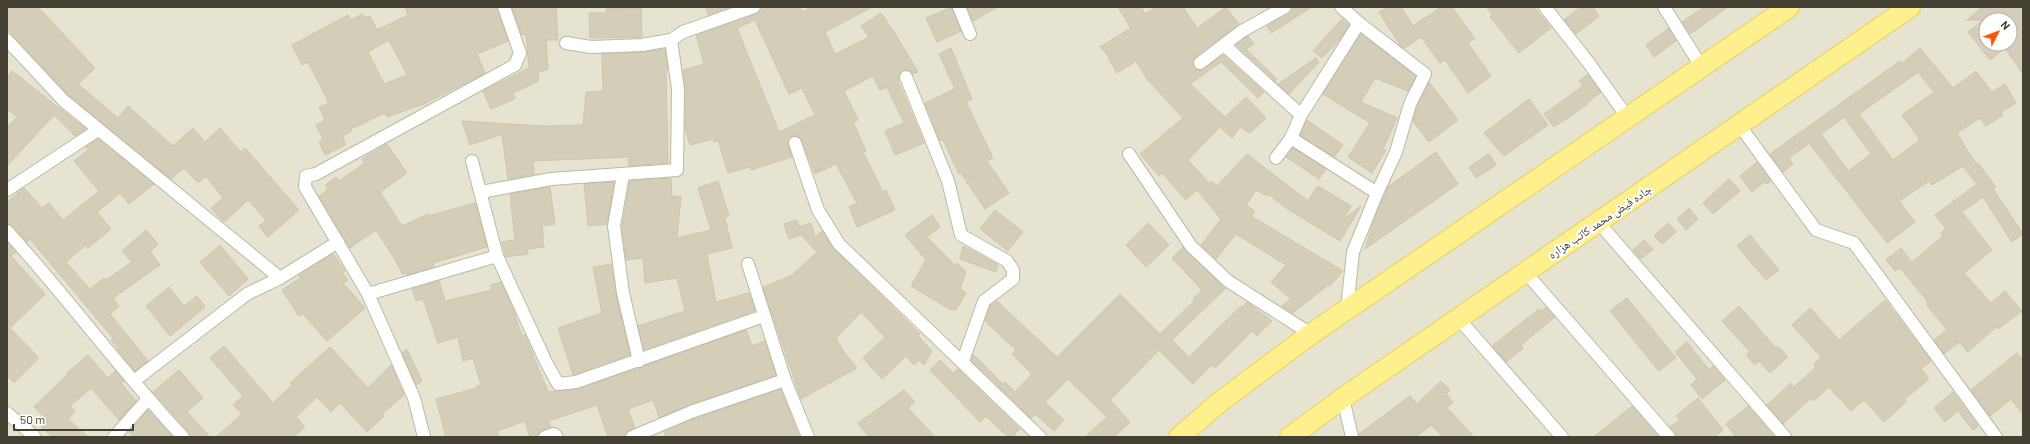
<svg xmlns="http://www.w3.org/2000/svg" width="2030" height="444" viewBox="0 0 2030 444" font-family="Barlow,'Noto Naskh Arabic',sans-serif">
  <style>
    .residential { fill: #e6e3d0; fill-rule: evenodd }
    .building { fill: #d4cdb8; stroke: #cfc6ab; fill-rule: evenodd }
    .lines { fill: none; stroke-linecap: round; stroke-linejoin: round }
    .street-casing { stroke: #bdb9a5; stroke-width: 14 }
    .primary-casing { stroke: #e6d25c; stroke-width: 22 }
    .street { stroke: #fff; stroke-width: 12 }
    .primary { stroke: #fff08e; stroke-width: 20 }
    .labels { text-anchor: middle; stroke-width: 4; stroke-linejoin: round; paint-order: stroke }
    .street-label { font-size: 12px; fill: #444033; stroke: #fff }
  </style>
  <rect width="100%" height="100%" fill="#f2f0e3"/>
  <path class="residential" d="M7,7H2023V437H7ZM1986,20H2010V44H1986Z"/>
  <g class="building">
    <polygon points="7,7 38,7 95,68 78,84 118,118 128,106 173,146 193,128 205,142 220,128 241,152 245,148 299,210 268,237 259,226 266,220 248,200 224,222 211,208 223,198 206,176 198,183 184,168 171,179 69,96 7,29"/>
    <path d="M405,7H497L508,41L477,54L485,73L424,104L387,117L385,113L351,129L352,131L343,136L345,145L325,155L319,142L323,139L316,125L325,120L319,107L329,103L308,62L302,65L292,45L348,15L351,20L362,14L365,18L370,16L377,30L408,15ZM389,40L407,75L384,84L368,52Z"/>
    <polygon points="512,7 556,7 558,40 546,40 548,69 539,72 538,81 513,93 515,99 491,109 483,91 529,68 526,34 522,35"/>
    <polygon points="705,7 731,7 708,15"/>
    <path d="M761,7H800L802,12L812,7H872L825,32L835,54L869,37L861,26L881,13L893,30L918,72L913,74L907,70H903L900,73L898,81L924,143L895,155L885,131L904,123L887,87L880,90L873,76L844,91L858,120L853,122L866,151L863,152L883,192L886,190L895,210L857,227L849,207L857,203L836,164L815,174L802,141L797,136H792L788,141L792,157L751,170L750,167L728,173L718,140L714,142L713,139L690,145L685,128L686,89L683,70L704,64L696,35L756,14ZM755,20L789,94L802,88L815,115L779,132L737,28Z"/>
    <polygon points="952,7 961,31 937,42 926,18"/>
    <polygon points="967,7 998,7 973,21"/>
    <polygon points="1118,7 1141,7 1145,14 1155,7 1183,7 1197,28 1226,7 1239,24 1195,57 1193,64 1197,70 1201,70 1223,55 1264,92 1258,98 1221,62 1190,84 1225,117 1246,97 1266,118 1250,133 1240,127 1232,138 1220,127 1188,160 1210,184 1212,181 1217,186 1247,154 1308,201 1318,186 1351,206 1342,220 1361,206 1340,241 1286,208 1268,194 1267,196 1256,190 1246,205 1255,211 1251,216 1343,271 1330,286 1328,285 1293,313 1282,306 1291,299 1271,282 1286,265 1236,234 1216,259 1201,245 1221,219 1197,190 1186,200 1162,173 1159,176 1140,154 1183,118 1147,79 1136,61 1117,73 1108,58 1109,57 1100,47 1131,28"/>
    <polygon points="1292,7 1312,7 1271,33 1267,26 1289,14"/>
    <polygon points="1388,7 1401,7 1413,26 1441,7 1452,7 1475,39 1468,43 1491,76 1468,93 1445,60 1440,63 1421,37 1404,48 1400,45 1379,12"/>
    <polygon points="1486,7 1534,7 1551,28 1519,53 1490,17 1493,15"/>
    <polygon points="1581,7 1593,7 1599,16 1576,34 1564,20"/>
    <polygon points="1704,7 1728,7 1690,34 1682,22"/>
    <path d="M1982,7H2023V74L2005,48L1990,60L1968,32L1983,20H1967ZM1986,20H2010V44H1986Z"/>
    <polygon points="641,8 642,37 590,38 589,13 606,13 606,9"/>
    <polygon points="1342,19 1349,25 1341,38 1322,58 1313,51"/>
    <polygon points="1669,28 1676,41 1654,57 1646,45"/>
    <polygon points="1361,34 1416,76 1408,91 1375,78 1361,102 1397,118 1383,149 1386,150 1372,173 1348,157 1370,123 1323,94"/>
    <polygon points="1248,36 1254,44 1246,49 1277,79 1275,81 1236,45"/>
    <polygon points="951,48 972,99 966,102 993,158 987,161 1009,193 985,209 966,181 973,175 965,179 961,173 959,174 943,140 940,141 925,103 955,89 939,54"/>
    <path d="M1920,48L1953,88L1976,71L1992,92L2005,84L2016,103L2001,112L2003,115L1986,126L1980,118L1957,133L1976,164L1978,163L1996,187L1993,189L2023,234L2012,242L1983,197L1962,212L1992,250L1964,273L1991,303L2005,291L2022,311L1998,329L1996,327L1968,352L1959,342L1944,354L1934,340L1947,330L1926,304L1928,302L1900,268L1895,271L1886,260L1901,248L1912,262L1943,236L1941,233L1946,229L1935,215L1977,184L1963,166L1932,185L1929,181L1899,201L1915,222L1887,243L1809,143L1789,158L1793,164L1783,172L1770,154L1900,61L1902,63ZM1918,72L1934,92L1902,115L1920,140L1893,160L1859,114ZM1844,117L1871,154L1848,171L1821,134Z"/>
    <polygon points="665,49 668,70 666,70 668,163 629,166 628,157 533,161 534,174 508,179 502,134 470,145 462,121 543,126 583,125 586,92 603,91 602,54 642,52"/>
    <polygon points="1316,58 1319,62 1289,94 1278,84"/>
    <polygon points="12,71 86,129 75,136 54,115 7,166 7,127 17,117 7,109 7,77"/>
    <polygon points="1588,74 1601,92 1587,103 1588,104 1554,127 1544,114 1583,86 1579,81"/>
    <polygon points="1429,82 1458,120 1429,142 1413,121 1417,107"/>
    <polygon points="1529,99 1548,125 1504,156 1484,133"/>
    <polygon points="1307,120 1343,145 1334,157 1300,135"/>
    <polygon points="98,139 154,184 129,204 120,193 97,212 111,229 88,248 86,245 66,262 90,289 104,278 106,280 132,262 122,251 146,230 158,244 150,251 160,265 113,298 119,306 110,314 148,361 135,371 117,349 118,348 111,340 113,338 30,239 27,242 13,226 7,224 7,202 24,188 42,208 49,203 63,220 99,191 74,161 89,149 86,147"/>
    <polygon points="387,144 407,173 380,192 402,226 428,214 429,216 475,203 487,247 433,263 434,267 407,275 406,273 402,274 396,261 376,230 350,248 319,196 328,190 325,185 336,177 339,181 365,163 362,159"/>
    <polygon points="1293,148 1326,169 1319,179 1286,157"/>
    <polygon points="1436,152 1458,184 1365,249 1374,220 1388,187"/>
    <polygon points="1489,154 1496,165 1476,178 1469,167"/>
    <polygon points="1757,162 1771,181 1766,184 1764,182 1752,192 1740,176"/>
    <polygon points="671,178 672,196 681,197 677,238 711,230 698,188 718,181 729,216 725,218 732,248 707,254 716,302 749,293 755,311 644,350 638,326 685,311 677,278 645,283 643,258 626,260 622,226 630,181"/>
    <polygon points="1729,179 1740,191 1713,214 1703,203"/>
    <polygon points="614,182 607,224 588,226 584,184"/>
    <polygon points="550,187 555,224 542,226 544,247 527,249 528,254 506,257 502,242 515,240 510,194"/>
    <polygon points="1689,208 1698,219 1686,230 1677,219"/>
    <polygon points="995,210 1023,232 1008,251 980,229"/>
    <polygon points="932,215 940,227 927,237 956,266 957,263 966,272 960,289 966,293 956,310 951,310 911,286 926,260 905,235"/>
    <polygon points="797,220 799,227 811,223 815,237 822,231 834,249 920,334 918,336 932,351 924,365 919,360 914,365 906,356 882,379 863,358 885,337 861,312 836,338 844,352 857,368 801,399 763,287 791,276 817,252 801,235 789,239 784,224"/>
    <polygon points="1148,223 1169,245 1146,267 1126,245"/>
    <polygon points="1668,223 1676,232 1662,244 1654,236"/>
    <polygon points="1750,235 1779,270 1766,280 1737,246"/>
    <polygon points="1644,240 1653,249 1641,259 1633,250"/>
    <polygon points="7,242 16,252 11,256 45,294 10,328 39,358 14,383 7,376"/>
    <polygon points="220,245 248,279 229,296 200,262"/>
    <polygon points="963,246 998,265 996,272 960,259"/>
    <polygon points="1183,247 1225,289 1172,340 1189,357 1241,306 1242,308 1247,302 1272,321 1257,336 1252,331 1215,368 1212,365 1193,384 1159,350 1110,400 1130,422 1114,437 1085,437 1107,417 1068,379 1045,402 1064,420 1054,431 1035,414 1031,418 971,360 973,354 1003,384 1005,382 1015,392 1032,374 1012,354 1016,350 985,321 990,306 997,301 1057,357 1120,294 1160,334 1194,301 1193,299 1202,290 1172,258"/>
    <polygon points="333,254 345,271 343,273 348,280 343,283 365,308 327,341 303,314 299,316 282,290 300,278 299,275"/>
    <polygon points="611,264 616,295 630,355 573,375 558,328 602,313 593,267"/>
    <polygon points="439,281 445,301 492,290 491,285 501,282 513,309 522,336 525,335 548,392 578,389 746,330 752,346 765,341 776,375 689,405 659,418 653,400 628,409 635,428 626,432 625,437 608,437 597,405 548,421 551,427 540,432 537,437 530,437 525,421 497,431 499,437 446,437 436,399 477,388 477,386 481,385 473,358 463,361 458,337 438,343 423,299 416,301 412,289"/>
    <polygon points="169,287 184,306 197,296 205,307 170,336 146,306"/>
    <polygon points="1627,298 1676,358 1659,371 1610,311"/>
    <polygon points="1885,300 1931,361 1921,369 1929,379 1905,399 1907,401 1884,422 1864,400 1851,411 1829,387 1814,401 1811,398 1783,424 1767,405 1791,383 1794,387 1816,367 1814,364 1821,357 1792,325 1810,308 1839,340"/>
    <polygon points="1739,306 1776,348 1778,346 1788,357 1770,373 1759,361 1755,365 1746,355 1750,352 1722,321"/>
    <polygon points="1546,307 1555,317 1521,345 1523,348 1506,362 1492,346 1539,309 1541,311"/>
    <polygon points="1687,342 1709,370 1713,366 1725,380 1702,399 1691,385 1697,379 1675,352"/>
    <polygon points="224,346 273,403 292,385 290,383 330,347 368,388 391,365 404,395 382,414 384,416 367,432 340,403 331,412 317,397 296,417 305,427 294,437 216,437 242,414 233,405 243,396 210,358"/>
    <polygon points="407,349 422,381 416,385 402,353"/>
    <polygon points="2017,353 2023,360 2023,414 2011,399 1990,416 1971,390"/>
    <polygon points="88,355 108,378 115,371 124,381 121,383 136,401 119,420 91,388 70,406 75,411 68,419 88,437 53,437 41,427 47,420 34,407 67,375 66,374"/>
    <polygon points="940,360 953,373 958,369 1020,429 1012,437 1008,437 986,416 980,422 930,370"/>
    <polygon points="179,370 203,398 187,412 210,437 190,437 189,432 153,392"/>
    <polygon points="1441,381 1450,390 1446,394 1453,402 1447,408 1474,437 1443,437 1431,425 1416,437 1359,437 1359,434 1410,396 1417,404"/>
    <polygon points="781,389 799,437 666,437 664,432 694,419"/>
    <polygon points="904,390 915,402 908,408 935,437 869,437 858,423"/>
    <polygon points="1953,392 1978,426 1973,430 1958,411 1945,422 1934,408"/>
    <polygon points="1698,398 1723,430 1714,437 1676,437 1670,427 1680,420 1676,416"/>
    <polygon points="1632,406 1659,437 1594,437"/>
    <polygon points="1748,406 1775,437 1736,437 1726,424"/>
    <polygon points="148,410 154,417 173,437 134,437 129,432"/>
  </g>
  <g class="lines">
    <g class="street-casing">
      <g id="street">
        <polyline points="959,7 970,34"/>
        <polyline points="1341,7 1359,23 1425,74 1410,104 1396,152 1377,193 1353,252 1347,309"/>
        <polyline points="1545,7 1588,62 1628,118"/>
        <polyline points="1664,7 1701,66"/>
        <polyline points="7,40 64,101 280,278"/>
        <polyline points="566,43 591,47 642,45 671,40 683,32 754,7"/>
        <polyline points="1224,45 1301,115"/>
        <polyline points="1200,63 1242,31 1285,7"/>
        <polyline points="906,77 948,181 961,235 1007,261 1013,270 1013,279 984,301 963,361"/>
        <polyline points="1740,126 1816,230 1854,243 1996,437"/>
        <polyline points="1291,138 1377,193"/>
        <polyline points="795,143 818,210 839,244 1040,437"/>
        <polyline points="1129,154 1191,246 1228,281 1311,334"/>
        <polyline points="1276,158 1291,138 1301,115 1359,23"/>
        <polyline points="472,161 497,256 545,360 558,384 576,382 764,316"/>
        <polyline points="623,175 614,226 623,293 639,361"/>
        <polyline points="7,190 98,130"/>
        <polyline points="481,192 551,179 677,170 678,89 671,40"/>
        <polyline points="1599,223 1785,437"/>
        <path d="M7,231C68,298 121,371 183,437"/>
        <polyline points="748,264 785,380 808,437"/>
        <polyline points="1526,273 1669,437"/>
        <polyline points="368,294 497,256"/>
        <polyline points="1459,319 1562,437"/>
        <polyline points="134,381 247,294 280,278 338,242"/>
        <polyline points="1343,398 1352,437"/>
        <polyline points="7,413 34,436"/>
        <polyline points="114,437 147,400"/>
        <polyline points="424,437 414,398 368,294 305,187 306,176 316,174 515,65 520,53 504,7"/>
        <polyline points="545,437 554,434 557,437"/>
        <polyline points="632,437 691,412 785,380"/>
      </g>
    </g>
    <g class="primary-casing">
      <g id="primary">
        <polyline points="1179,437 1221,401 1311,334 1789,7"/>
        <polyline points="1290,437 1343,398 1910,7"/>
      </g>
    </g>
    <use href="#street" class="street"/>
    <use href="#primary" class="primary"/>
  </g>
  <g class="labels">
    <g class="street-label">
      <text transform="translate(1600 222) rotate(-34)" y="4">جاده فیض محمد کاتب هزاره</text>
    </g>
  </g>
  <rect width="2030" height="444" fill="none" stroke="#444033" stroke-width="16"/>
  <g transform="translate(1998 32) rotate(48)"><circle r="19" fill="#ffffff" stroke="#b4b3ad"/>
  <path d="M0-3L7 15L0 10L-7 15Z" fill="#ff560c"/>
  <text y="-6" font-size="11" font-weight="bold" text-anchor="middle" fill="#444033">N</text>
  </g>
  <path d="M14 424v6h119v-6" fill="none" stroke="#444033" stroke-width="2"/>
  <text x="20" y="424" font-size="12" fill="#444033" stroke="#ffffff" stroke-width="3" paint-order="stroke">50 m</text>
</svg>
